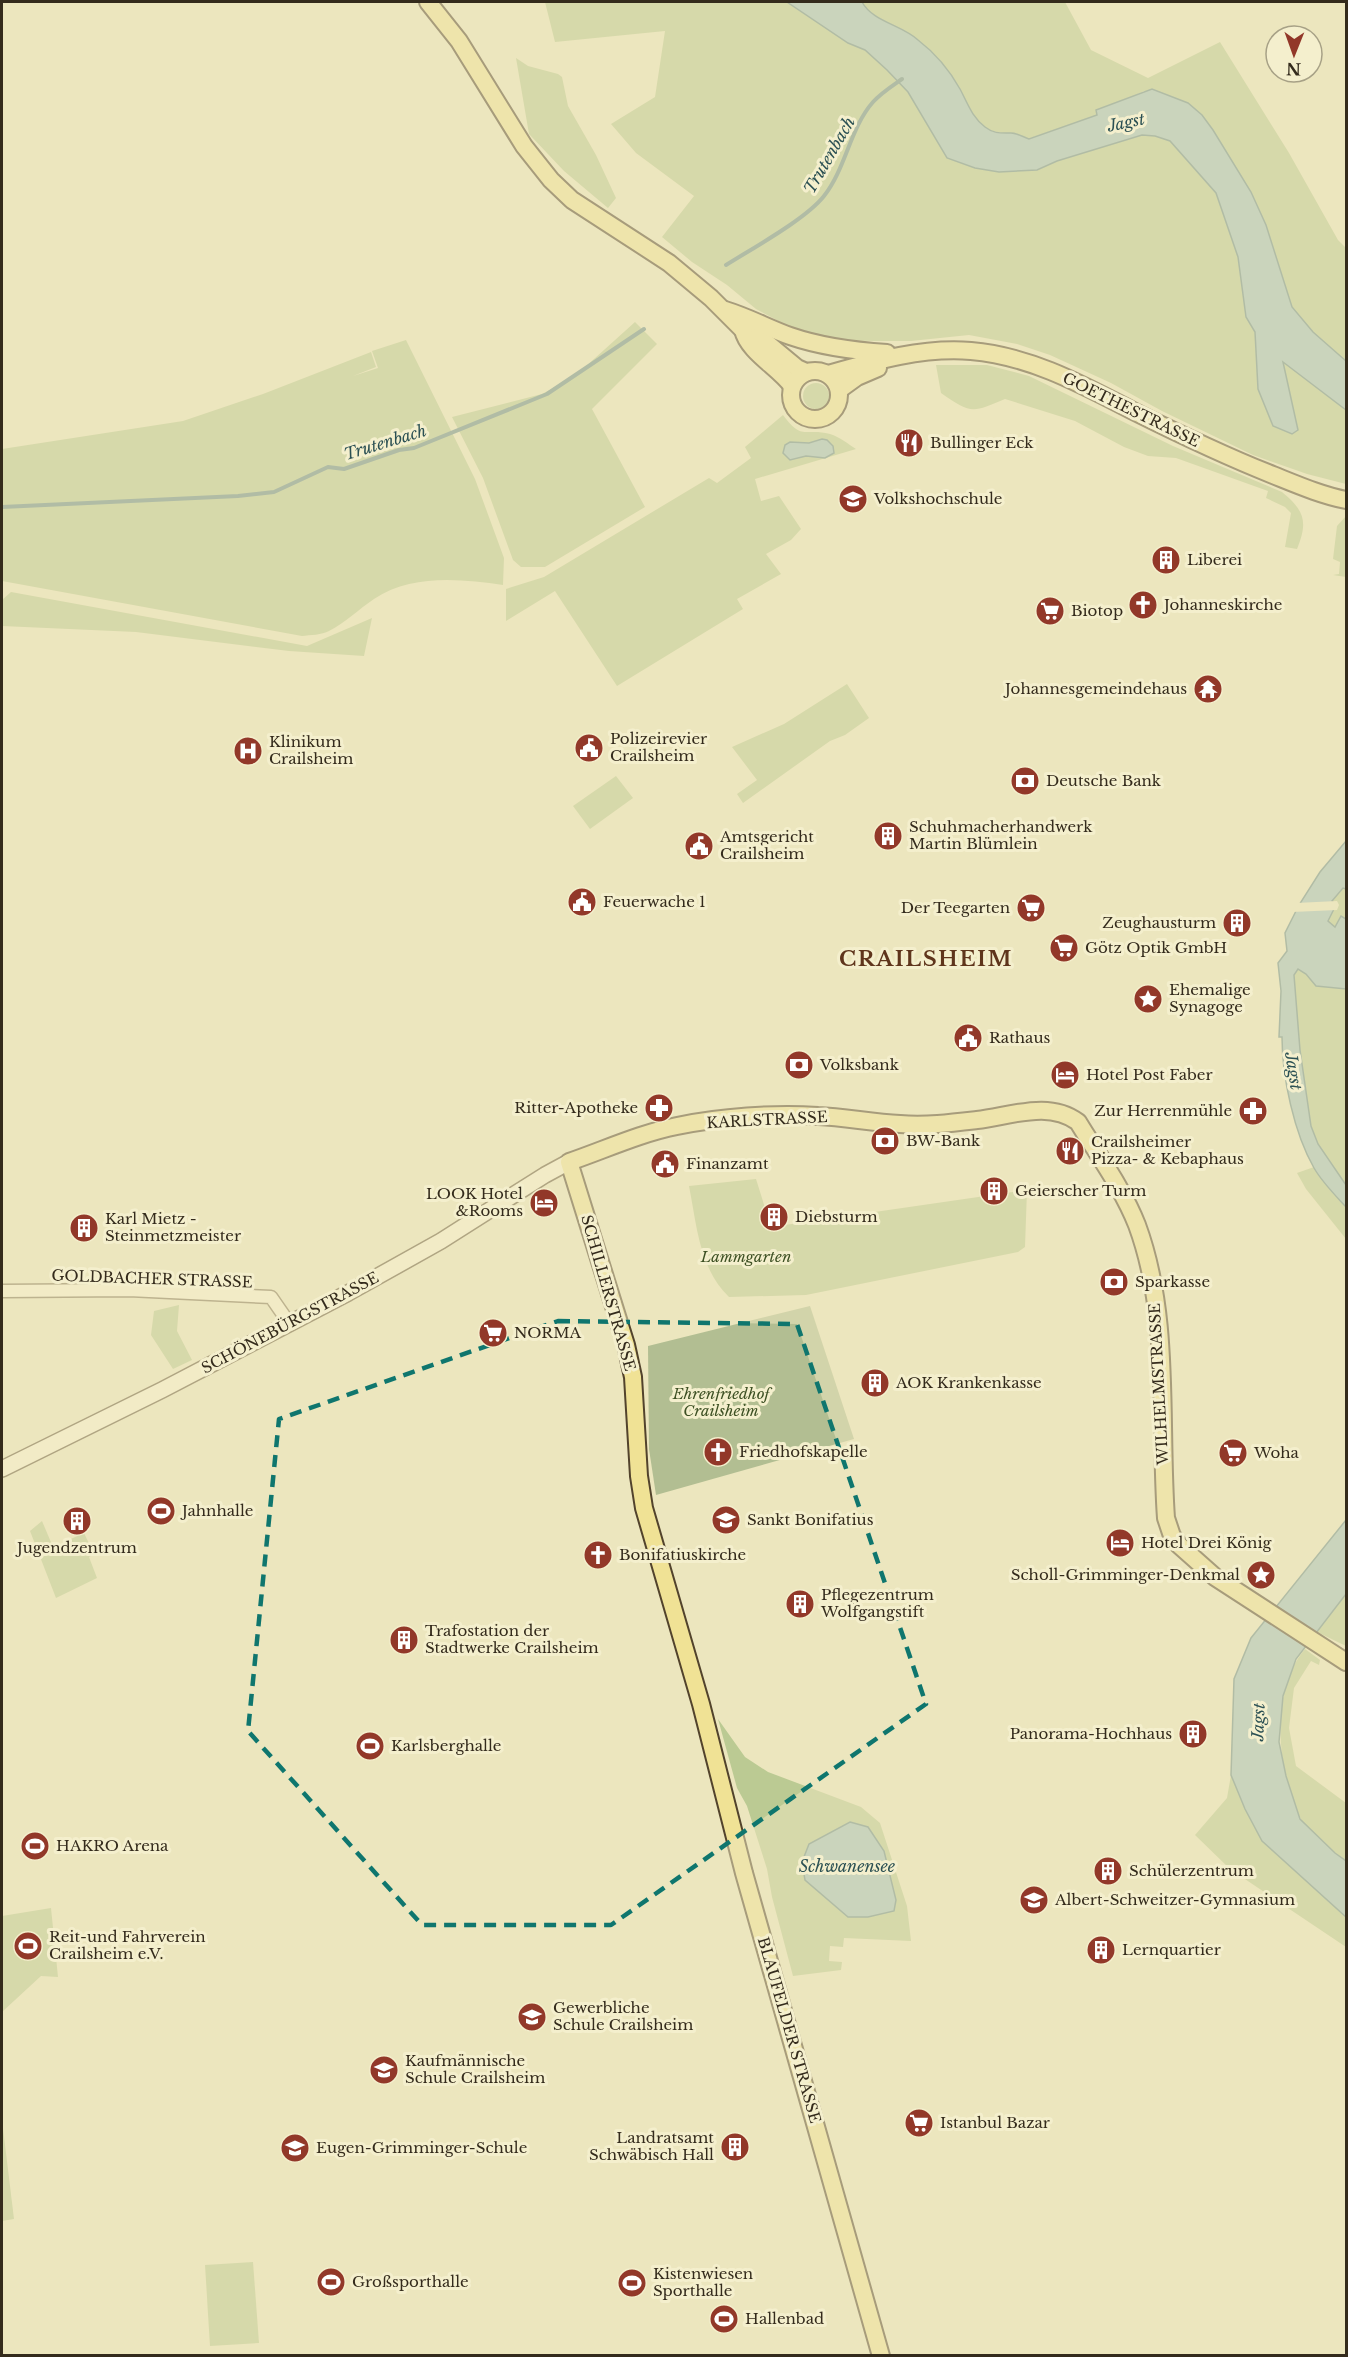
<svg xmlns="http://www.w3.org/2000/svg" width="1348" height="2357" viewBox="0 0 1348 2357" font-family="'Libre Baskerville',serif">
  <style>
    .green { fill: #bbca93 }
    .cemetery { fill: #b2be92 }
    .water { fill: #a1beba; stroke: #698b88; stroke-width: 1.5 }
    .pier { fill: #ece6be }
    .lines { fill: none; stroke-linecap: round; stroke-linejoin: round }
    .stream { stroke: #698b88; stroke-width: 4 }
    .tertiary-casing { stroke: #847657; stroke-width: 15 }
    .secondary-casing { stroke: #66573b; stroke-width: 18 }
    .primary-casing { stroke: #52432c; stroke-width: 20 }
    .tertiary { stroke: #f8f2d1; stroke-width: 12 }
    .secondary { stroke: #f8f2d1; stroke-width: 15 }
    .primary { stroke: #f0e295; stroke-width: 16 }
    .marked { fill: none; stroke: #0f766e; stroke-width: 4.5; stroke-dasharray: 12 8; stroke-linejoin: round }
    .labels { text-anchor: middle; stroke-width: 6; stroke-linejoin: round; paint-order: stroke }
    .street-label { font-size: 15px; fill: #342b1c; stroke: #f4efcd }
    .poi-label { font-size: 15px; fill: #342b1c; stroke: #f4efcd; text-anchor: start }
    .park-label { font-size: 15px; font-style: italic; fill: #3d5023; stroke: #f4efcd }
    .water-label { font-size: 16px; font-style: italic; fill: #2b5053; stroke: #f4efcd }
    .district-label { font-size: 21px; font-weight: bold; letter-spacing: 1.5px; fill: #5f351c; stroke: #f4efcd }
  </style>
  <rect width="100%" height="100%" fill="#ece6be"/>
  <g class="green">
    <polygon points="545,2 787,2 848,42 865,50 887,70 908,92 947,158 1037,170 1057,161 1142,135 1155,136 1170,141 1216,193 1238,257 1246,317 1255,332 1258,389 1283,362 1346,410 1346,484 1307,474 1253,455 1162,411 1111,383 1050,355 1017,344 969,335 911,341 873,341 832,340 803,334 756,309 727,285 692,262 662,237 694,196 636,153 611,124 655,97 665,31 555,42"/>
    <path d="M862,2H1065L1091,50L1148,78L1220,42L1289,153L1338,240L1346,248V361L1313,332L1292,307L1266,225L1251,192L1232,164L1144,91L1123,101L1096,110L1098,115L1028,139C1023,137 1017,133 1011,133C1001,133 994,133 985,127C972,117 968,103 960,89C950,71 935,53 918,40C902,25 873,22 862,2Z"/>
    <polygon points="516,58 528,66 558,74 562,77 568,106 596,155 616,198 608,208 564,171 529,134"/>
    <polygon points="635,322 657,344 592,409 645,507 545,567 521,567 513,560 483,478 452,417 542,394 574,377"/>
    <path d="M406,340L475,479L504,558L503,585C460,579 412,574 374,599C359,609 345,623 329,631C322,635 310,635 302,636L2,581V449L183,421L263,394L371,352L376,367L353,376L378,368L372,351Z"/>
    <path d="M936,365H987L1029,376L1173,446L1282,492C1305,511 1308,522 1297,549L1285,547L1291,513L1285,507L1266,498L1268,491L1176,458L1148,456L1124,447L1075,421L1005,399C972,413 971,414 941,393Z"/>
    <circle cx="816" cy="396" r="13"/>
    <path d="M783,415C803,442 805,427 830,434C840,437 848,444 856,449L755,479L761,501L779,496L801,529L791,540L766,554L781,574L737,599L743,609L617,686L555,591L506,621V589L544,577L709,478L717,483L751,458L745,447Z"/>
    <polygon points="1346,516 1346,577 1333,575 1339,574 1340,562 1333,559 1337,526"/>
    <polygon points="11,592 307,646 372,618 364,656 289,651 136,632 2,626 2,600"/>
    <polygon points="847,684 869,718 845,735 830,741 743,803 737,794 757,780 732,747 784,724"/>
    <polygon points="616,776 633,798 590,829 573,806"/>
    <polygon points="1344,888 1346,889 1346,919 1341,916 1335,927 1328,921 1336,905 1332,901"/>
    <polygon points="1298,969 1306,974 1316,986 1346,989 1346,1185 1318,1144 1311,1126 1300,1050 1294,983 1294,975"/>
    <polygon points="1314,1167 1346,1207 1346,1239 1306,1189 1297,1173"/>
    <path d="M756,1179L771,1227L1027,1190L1025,1247L1018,1252L806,1295L729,1297C699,1268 697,1226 689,1186Z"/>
    <polygon points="179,1305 177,1331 192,1360 173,1369 151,1335 154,1311"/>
    <polygon points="42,1521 53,1547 84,1533 94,1554 89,1557 97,1578 56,1598 30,1531"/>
    <polygon points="1346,1594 1346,1646 1317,1632"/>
    <path d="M1305,1649L1320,1660L1319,1665L1311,1661L1294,1688L1289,1728L1296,1766L1346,1803V1861C1335,1853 1305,1829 1300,1817C1277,1770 1269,1692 1305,1649Z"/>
    <polygon points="718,1719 745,1757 768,1772 861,1807 880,1823 907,1906 911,1941 844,1938 843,1947 830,1946 829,1961 842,1962 841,1970 793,1976 772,1897 767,1869 747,1806 737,1788"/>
    <polygon points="1231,1775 1245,1809 1262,1841 1346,1917 1346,1947 1230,1869 1195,1835 1227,1798"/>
    <polygon points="51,1908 58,1977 41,1976 2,2012 2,1916"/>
    <polygon points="2,2120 14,2219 2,2221"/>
    <polygon points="253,2262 259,2343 210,2346 205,2265"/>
  </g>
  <polygon class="cemetery" points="810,1306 854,1439 656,1495 649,1449 648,1346"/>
  <g class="water">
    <path d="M787,2H862C873,22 902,25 918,40C935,53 950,71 960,89C968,104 972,117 985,127C994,134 1001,133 1011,133C1017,133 1023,137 1029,139L1097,115L1096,110L1152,89L1188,103L1202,115L1213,130L1251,192L1266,225L1292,307L1313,332L1346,361V410L1283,362L1298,430L1292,434L1273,426L1258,389L1255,332L1246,317L1238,257L1216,193L1170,141L1155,136L1142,135L1057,161L1037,170L999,172L975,168L947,158L908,92L887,70L865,50L848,43Z"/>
    <polygon points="822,439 827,440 833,446 834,453 825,458 806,456 790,460 783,453 785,445 790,442 809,443"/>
    <path d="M1346,841V889L1343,888L1332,901L1336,905L1328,921L1335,927L1341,916L1346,919V989L1316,986L1306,974L1298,969L1294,975L1300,1050L1311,1126L1318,1144L1346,1185V1207C1335,1195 1322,1182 1314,1168C1294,1133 1282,1077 1282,1037H1279L1281,991L1278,963L1287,951L1285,933L1299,905L1320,872Z"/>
    <polygon points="1346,1520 1346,1594 1296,1659 1283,1696 1279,1742 1286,1776 1300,1819 1335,1853 1346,1861 1346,1917 1262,1841 1245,1809 1231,1775 1234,1679 1251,1638"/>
    <polygon points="850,1822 868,1827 884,1851 896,1900 894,1911 868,1917 848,1917 805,1880 802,1862 809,1844"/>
  </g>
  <polygon class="pier" points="1337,901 1339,905 1337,910 1292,912 1296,903"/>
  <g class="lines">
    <g class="stream">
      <path d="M726,265C753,248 806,219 824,196C846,168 850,128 873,102C881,93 892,86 902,79"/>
      <polyline points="2,507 238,496 274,492 328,467 344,469 399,450 414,448 547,394 644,329"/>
    </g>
    <g class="tertiary-casing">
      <polyline id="tertiary" points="2,1291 129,1290 271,1297 289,1323"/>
    </g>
    <g class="secondary-casing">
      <polyline id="secondary" points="2,1469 162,1390 348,1293 441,1241 545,1175 569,1162"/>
    </g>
    <g class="primary-casing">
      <g id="primary">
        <polyline points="428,2 459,41 524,146 551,180 572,200 669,263 711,298 743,330 762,339 797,368 806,372"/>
        <path d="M725,310C748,317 768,328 790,336C822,347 854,351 887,353"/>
        <path d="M743,330C748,352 778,367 792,386"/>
        <circle cx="815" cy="395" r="24"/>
        <path d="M828,374C874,361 922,347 971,351C1030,356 1081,384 1133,411C1179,434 1225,456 1273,475C1298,485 1321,495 1346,500"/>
        <polyline points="839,390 857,377 878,368"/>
        <path d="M881,2356L744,1873L701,1704L644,1508L639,1476L633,1377L626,1345L569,1162C604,1150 641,1133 677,1126C720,1117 774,1113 818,1116C846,1117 872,1123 900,1124C926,1126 951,1123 977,1120C1011,1116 1049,1100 1078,1122C1098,1155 1123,1189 1137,1225C1171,1317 1159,1421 1166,1518L1172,1536L1179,1545L1215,1577L1346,1662"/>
      </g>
    </g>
    <use href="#tertiary" class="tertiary"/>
    <use href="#secondary" class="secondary"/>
    <use href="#primary" class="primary"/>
  </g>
  <path d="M0 0H1348V2357H0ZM558,1321L797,1324L926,1704L611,1925H422L248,1731L279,1419Z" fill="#ece6be" fill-opacity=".55" fill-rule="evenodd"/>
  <path class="marked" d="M558,1321L797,1324L926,1704L611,1925H422L248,1731L279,1419Z"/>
  <defs>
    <g id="restaurant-disc" transform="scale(1.5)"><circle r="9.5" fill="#923829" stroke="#f4efcd"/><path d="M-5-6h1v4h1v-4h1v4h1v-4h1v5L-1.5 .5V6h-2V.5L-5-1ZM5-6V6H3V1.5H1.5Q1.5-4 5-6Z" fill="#fff"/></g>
    <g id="university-disc" transform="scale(1.5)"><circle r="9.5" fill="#923829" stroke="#f4efcd"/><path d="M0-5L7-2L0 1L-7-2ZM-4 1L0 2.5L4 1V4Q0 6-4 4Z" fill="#fff"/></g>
    <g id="building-disc" transform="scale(1.5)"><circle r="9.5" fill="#923829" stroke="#f4efcd"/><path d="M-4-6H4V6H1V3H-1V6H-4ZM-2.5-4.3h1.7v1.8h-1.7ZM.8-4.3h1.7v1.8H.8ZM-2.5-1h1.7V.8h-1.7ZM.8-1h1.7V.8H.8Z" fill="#fff"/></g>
    <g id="church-disc" transform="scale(1.5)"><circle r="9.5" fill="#923829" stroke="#f4efcd"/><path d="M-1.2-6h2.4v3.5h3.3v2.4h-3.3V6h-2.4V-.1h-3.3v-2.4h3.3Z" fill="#fff"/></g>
    <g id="supermarket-disc" transform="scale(1.5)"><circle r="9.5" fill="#923829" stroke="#f4efcd"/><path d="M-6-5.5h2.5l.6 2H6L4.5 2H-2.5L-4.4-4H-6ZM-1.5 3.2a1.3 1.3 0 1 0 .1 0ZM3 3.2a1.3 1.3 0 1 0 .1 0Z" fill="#fff"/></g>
    <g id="temple-disc" transform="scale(1.5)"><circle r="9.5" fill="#923829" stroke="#f4efcd"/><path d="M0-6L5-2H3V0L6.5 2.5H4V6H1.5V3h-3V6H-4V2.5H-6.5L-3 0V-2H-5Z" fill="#fff"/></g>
    <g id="civic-disc" transform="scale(1.5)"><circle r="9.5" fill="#923829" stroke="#f4efcd"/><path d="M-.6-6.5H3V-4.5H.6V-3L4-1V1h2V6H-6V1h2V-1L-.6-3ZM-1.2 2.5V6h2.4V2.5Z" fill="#fff"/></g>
    <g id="hospital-disc" transform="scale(1.5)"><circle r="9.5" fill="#923829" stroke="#f4efcd"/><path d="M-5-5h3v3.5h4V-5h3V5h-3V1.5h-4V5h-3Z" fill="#fff"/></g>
    <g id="bank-disc" transform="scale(1.5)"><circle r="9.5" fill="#923829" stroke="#f4efcd"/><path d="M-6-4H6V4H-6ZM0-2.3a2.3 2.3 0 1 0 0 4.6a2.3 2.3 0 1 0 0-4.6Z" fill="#fff"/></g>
    <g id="sight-disc" transform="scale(1.5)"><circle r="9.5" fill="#923829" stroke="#f4efcd"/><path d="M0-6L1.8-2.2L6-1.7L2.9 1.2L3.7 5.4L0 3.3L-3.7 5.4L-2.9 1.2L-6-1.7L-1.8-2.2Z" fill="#fff"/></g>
    <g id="hotel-disc" transform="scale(1.5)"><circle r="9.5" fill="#923829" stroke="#f4efcd"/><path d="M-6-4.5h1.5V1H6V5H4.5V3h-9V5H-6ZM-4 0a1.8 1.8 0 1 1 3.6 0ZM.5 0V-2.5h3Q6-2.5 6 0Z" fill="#fff"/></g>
    <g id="pharmacy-disc" transform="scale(1.5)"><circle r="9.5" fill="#923829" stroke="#f4efcd"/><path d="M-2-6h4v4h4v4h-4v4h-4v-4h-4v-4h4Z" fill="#fff"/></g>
    <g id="stadium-disc" transform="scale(1.5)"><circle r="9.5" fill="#923829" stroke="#f4efcd"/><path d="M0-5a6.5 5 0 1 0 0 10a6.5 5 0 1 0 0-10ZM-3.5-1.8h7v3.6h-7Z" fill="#fff"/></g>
    <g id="school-disc" transform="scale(1.5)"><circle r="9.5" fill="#923829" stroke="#f4efcd"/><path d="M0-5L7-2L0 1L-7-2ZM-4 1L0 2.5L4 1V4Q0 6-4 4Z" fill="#fff"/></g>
  </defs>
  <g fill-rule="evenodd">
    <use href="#restaurant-disc" x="909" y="443"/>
    <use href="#university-disc" x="853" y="499"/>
    <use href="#building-disc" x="1166" y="560"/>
    <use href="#church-disc" x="1143" y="605"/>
    <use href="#supermarket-disc" x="1050" y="611"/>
    <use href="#temple-disc" x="1208" y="689"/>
    <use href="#civic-disc" x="589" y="748"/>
    <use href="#hospital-disc" x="248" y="751"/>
    <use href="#bank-disc" x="1025" y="781"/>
    <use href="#building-disc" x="888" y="836"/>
    <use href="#civic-disc" x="699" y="846"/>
    <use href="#civic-disc" x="582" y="902"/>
    <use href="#supermarket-disc" x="1031" y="908"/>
    <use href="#building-disc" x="1237" y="923"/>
    <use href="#supermarket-disc" x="1064" y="948"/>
    <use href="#sight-disc" x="1148" y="999"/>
    <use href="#civic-disc" x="968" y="1038"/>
    <use href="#bank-disc" x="799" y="1065"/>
    <use href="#hotel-disc" x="1065" y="1075"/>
    <use href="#pharmacy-disc" x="659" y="1108"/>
    <use href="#pharmacy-disc" x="1253" y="1111"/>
    <use href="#bank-disc" x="885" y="1141"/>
    <use href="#restaurant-disc" x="1070" y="1151"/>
    <use href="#civic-disc" x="665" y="1164"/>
    <use href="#building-disc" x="994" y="1191"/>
    <use href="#hotel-disc" x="544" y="1203"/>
    <use href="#building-disc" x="774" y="1217"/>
    <use href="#building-disc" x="84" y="1228"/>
    <use href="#bank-disc" x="1114" y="1282"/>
    <use href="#supermarket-disc" x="493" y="1333"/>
    <use href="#building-disc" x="875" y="1383"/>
    <use href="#church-disc" x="718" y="1452"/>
    <use href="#supermarket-disc" x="1233" y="1453"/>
    <use href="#stadium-disc" x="161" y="1511"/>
    <use href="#school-disc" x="726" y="1520"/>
    <use href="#building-disc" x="77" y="1521"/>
    <use href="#hotel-disc" x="1120" y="1543"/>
    <use href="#church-disc" x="598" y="1555"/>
    <use href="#sight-disc" x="1261" y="1575"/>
    <use href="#building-disc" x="800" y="1604"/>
    <use href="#building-disc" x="404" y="1640"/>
    <use href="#building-disc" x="1193" y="1734"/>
    <use href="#stadium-disc" x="370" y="1746"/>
    <use href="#stadium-disc" x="35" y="1846"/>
    <use href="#building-disc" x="1108" y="1871"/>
    <use href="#school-disc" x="1034" y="1900"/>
    <use href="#stadium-disc" x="28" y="1946"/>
    <use href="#building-disc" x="1101" y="1950"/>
    <use href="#school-disc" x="532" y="2017"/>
    <use href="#school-disc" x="384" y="2070"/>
    <use href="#supermarket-disc" x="919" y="2123"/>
    <use href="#building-disc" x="735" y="2147"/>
    <use href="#school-disc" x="295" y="2148"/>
    <use href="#stadium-disc" x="331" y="2282"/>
    <use href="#stadium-disc" x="632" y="2283"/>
    <use href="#stadium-disc" x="724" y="2319"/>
  </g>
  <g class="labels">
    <g class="street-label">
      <text transform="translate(1131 410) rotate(26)" y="5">GOETHESTRASSE</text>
      <text transform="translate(767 1120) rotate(-3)" y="5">KARLSTRASSE</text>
      <text transform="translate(152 1279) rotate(2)" y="5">GOLDBACHER STRASSE</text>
      <text transform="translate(608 1293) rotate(74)" y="5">SCHILLERSTRASSE</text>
      <text transform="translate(290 1323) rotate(-28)" y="5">SCHÖNEBÜRGSTRASSE</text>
      <text transform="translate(1159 1384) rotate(-93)" y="5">WILHELMSTRASSE</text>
      <text transform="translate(789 2030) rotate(74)" y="5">BLAUFELDER STRASSE</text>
    </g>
    <g class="poi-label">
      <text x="930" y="448">Bullinger Eck</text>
      <text x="874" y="504">Volkshochschule</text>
      <text x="1187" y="565">Liberei</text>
      <text x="1164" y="610">Johanneskirche</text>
      <text x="1071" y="616">Biotop</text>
      <text x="1187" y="694" text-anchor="end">Johannesgemeindehaus</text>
      <text x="610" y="744">Polizeirevier<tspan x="610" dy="17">Crailsheim</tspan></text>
      <text x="269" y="747">Klinikum<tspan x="269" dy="17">Crailsheim</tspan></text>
      <text x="1046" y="786">Deutsche Bank</text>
      <text x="909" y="832">Schuhmacherhandwerk<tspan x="909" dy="17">Martin Blümlein</tspan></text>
      <text x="720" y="842">Amtsgericht<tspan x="720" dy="17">Crailsheim</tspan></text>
      <text x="603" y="907">Feuerwache 1</text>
      <text x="1010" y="913" text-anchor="end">Der Teegarten</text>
      <text x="1216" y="928" text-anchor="end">Zeughausturm</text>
      <text x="1085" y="953">Götz Optik GmbH</text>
      <text x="1169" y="995">Ehemalige<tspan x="1169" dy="17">Synagoge</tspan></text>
      <text x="989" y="1043">Rathaus</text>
      <text x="820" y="1070">Volksbank</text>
      <text x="1086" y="1080">Hotel Post Faber</text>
      <text x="638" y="1113" text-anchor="end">Ritter-Apotheke</text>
      <text x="1232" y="1116" text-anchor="end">Zur Herrenmühle</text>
      <text x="906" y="1146">BW-Bank</text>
      <text x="1091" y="1147">Crailsheimer<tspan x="1091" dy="17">Pizza- &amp; Kebaphaus</tspan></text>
      <text x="686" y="1169">Finanzamt</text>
      <text x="1015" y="1196">Geierscher Turm</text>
      <text x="523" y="1199" text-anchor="end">LOOK Hotel<tspan x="523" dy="17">&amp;Rooms</tspan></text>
      <text x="795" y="1222">Diebsturm</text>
      <text x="105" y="1224">Karl Mietz -<tspan x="105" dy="17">Steinmetzmeister</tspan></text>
      <text x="1135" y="1287">Sparkasse</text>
      <text x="514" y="1338">NORMA</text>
      <text x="896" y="1388">AOK Krankenkasse</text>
      <text x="739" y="1457">Friedhofskapelle</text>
      <text x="1254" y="1458">Woha</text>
      <text x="182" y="1516">Jahnhalle</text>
      <text x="747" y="1525">Sankt Bonifatius</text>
      <text x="1141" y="1548">Hotel Drei König</text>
      <text x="77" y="1553" text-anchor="middle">Jugendzentrum</text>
      <text x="619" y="1560">Bonifatiuskirche</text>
      <text x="1240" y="1580" text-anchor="end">Scholl-Grimminger-Denkmal</text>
      <text x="821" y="1600">Pflegezentrum<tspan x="821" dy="17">Wolfgangstift</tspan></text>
      <text x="425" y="1636">Trafostation der<tspan x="425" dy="17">Stadtwerke Crailsheim</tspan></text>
      <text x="1172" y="1739" text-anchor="end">Panorama-Hochhaus</text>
      <text x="391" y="1751">Karlsberghalle</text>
      <text x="56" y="1851">HAKRO Arena</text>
      <text x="1129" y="1876">Schülerzentrum</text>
      <text x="1055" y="1905">Albert-Schweitzer-Gymnasium</text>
      <text x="49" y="1942">Reit-und Fahrverein<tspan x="49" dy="17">Crailsheim e.V.</tspan></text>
      <text x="1122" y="1955">Lernquartier</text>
      <text x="553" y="2013">Gewerbliche<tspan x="553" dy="17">Schule Crailsheim</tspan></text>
      <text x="405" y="2066">Kaufmännische<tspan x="405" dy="17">Schule Crailsheim</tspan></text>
      <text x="940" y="2128">Istanbul Bazar</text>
      <text x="714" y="2143" text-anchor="end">Landratsamt<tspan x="714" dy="17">Schwäbisch Hall</tspan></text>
      <text x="316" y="2153">Eugen-Grimminger-Schule</text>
      <text x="653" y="2279">Kistenwiesen<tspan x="653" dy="17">Sporthalle</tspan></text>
      <text x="352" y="2287">Großsporthalle</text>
      <text x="745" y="2324">Hallenbad</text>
    </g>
    <g class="park-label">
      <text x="746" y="1262">Lammgarten</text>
      <text x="721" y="1399">Ehrenfriedhof<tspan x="721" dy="17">Crailsheim</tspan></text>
    </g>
    <g class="water-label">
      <text transform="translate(1126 122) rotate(-12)" y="6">Jagst</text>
      <text transform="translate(829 155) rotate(-60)" y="6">Trutenbach</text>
      <text transform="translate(385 442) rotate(-17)" y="6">Trutenbach</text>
      <text transform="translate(1294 1071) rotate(81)" y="6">Jagst</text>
      <text transform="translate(1258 1722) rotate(-88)" y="6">Jagst</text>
      <text x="847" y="1872">Schwanensee</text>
    </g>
    <g class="district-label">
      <text x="926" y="966">CRAILSHEIM</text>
    </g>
  </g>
  <rect width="1348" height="2357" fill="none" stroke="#342b1c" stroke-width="6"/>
  <g transform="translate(1294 54) rotate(181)"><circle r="28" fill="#f4efcd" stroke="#a7a186" stroke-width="1.5"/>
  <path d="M0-4.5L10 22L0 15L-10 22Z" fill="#923829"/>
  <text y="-9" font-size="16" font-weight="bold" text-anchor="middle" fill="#342b1c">N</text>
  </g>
</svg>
